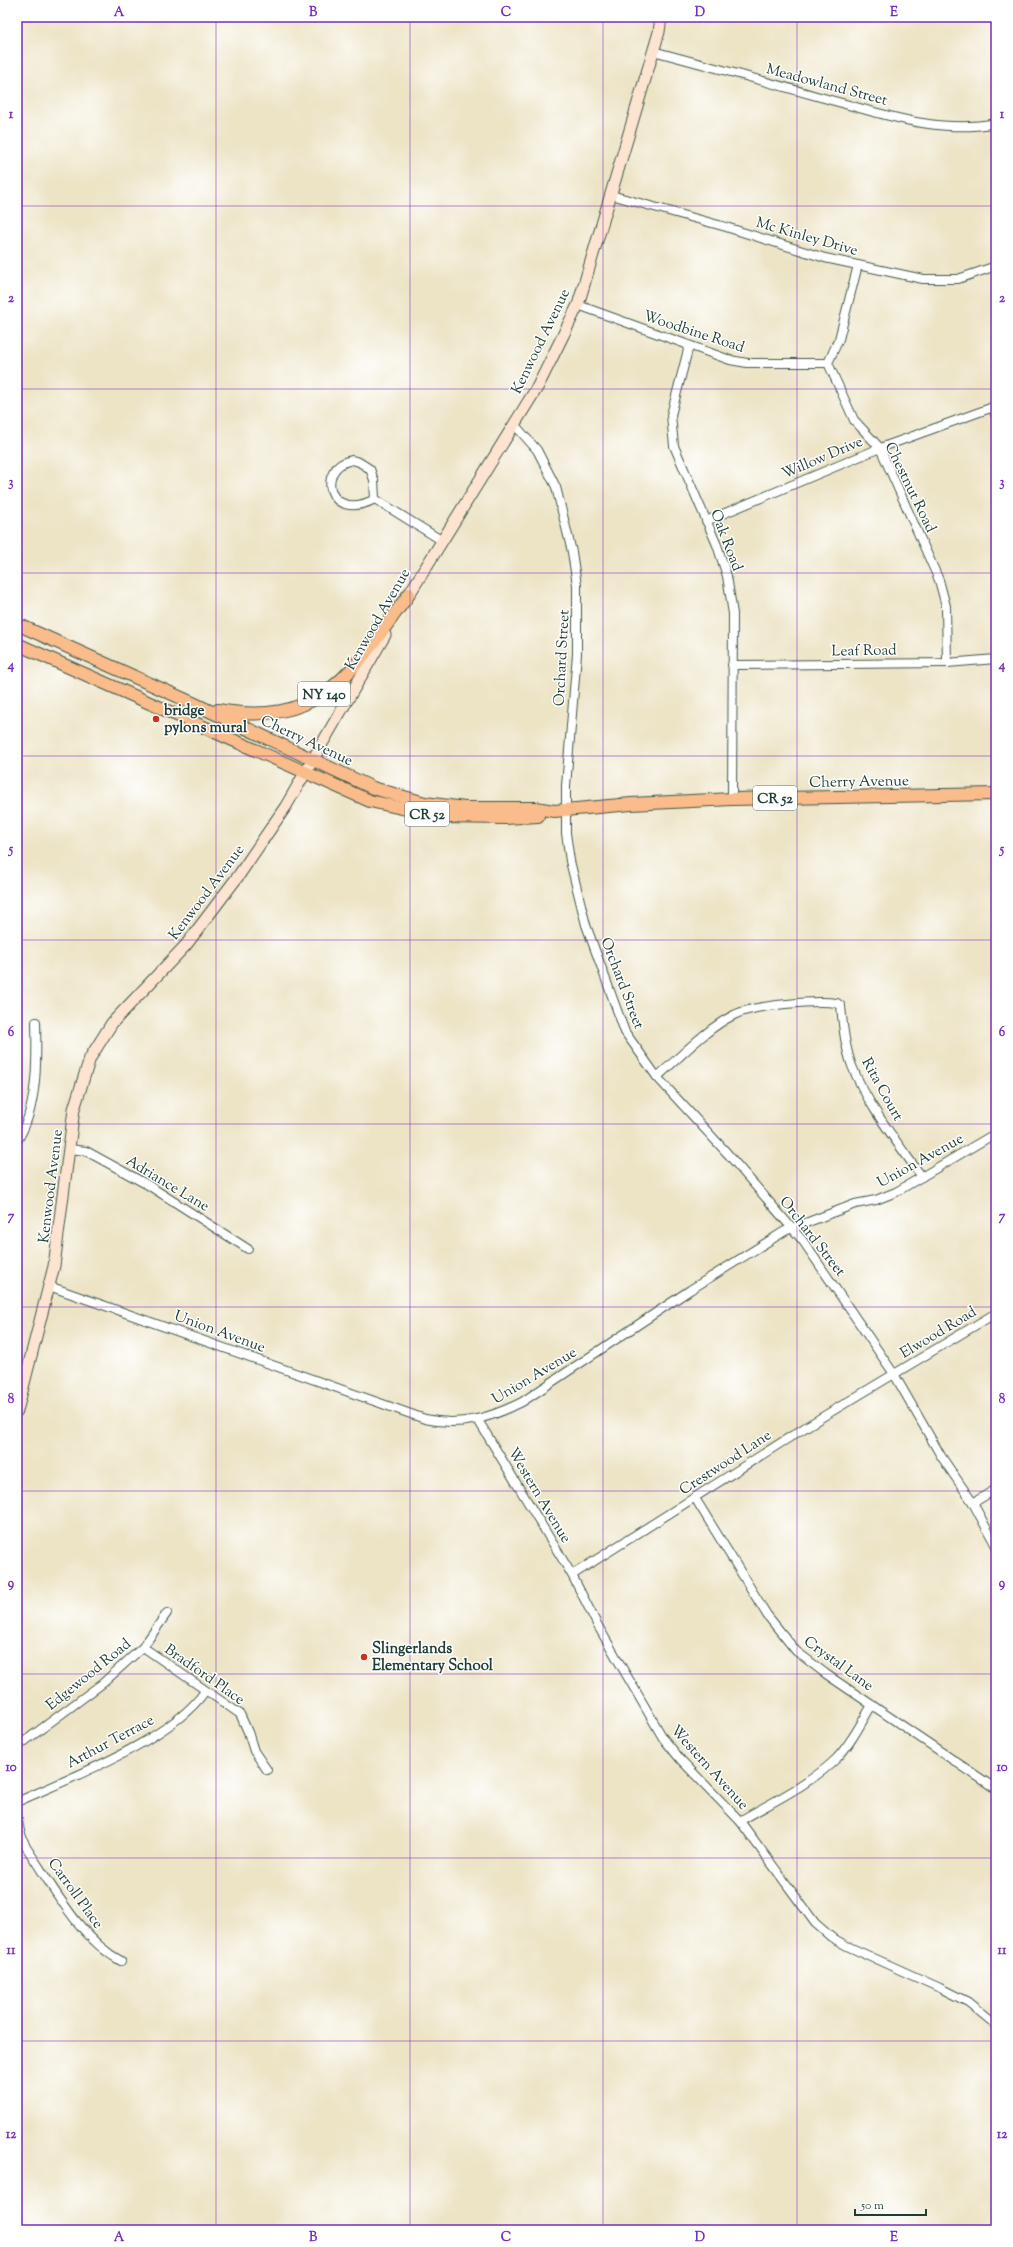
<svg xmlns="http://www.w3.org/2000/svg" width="1013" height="2247" viewBox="0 0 1013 2247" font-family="'Sorts Mill Goudy',serif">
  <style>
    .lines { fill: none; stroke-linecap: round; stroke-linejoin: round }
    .street-casing { stroke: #3e564a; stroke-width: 10 }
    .secondary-casing { stroke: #3e564a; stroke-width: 13 }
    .primary-casing { stroke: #3e564a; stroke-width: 14 }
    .street { stroke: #fff; stroke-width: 8 }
    .secondary { stroke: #fde4d0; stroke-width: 11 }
    .primary { stroke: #f9bc8a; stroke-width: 12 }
    .grid { fill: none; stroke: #7b2cbf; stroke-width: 1; stroke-opacity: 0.55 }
    .poi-dot { fill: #c8321e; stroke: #fff; stroke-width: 1.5 }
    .labels { text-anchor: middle; stroke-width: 3; stroke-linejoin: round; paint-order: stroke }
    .shield { fill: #fff; stroke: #627771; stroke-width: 1 }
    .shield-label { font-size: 14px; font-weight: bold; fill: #1f3d34 }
    .street-label { font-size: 15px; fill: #1f3d34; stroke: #fff }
    .poi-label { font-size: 15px; font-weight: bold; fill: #1f3d34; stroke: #fff; text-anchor: start }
    .neatline { fill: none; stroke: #7b2cbf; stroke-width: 1.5 }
    .grid-label { font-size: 13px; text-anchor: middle; font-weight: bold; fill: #7b2cbf }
  </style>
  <rect width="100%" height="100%" fill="#fff"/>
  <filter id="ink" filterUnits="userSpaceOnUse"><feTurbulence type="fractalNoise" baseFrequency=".025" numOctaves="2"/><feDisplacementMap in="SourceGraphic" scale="8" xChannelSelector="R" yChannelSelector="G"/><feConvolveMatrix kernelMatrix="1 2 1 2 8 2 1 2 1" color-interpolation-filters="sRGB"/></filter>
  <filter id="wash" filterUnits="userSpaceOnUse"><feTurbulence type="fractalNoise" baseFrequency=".012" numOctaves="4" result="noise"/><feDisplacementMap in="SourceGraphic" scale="16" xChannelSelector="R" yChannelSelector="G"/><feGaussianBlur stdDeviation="0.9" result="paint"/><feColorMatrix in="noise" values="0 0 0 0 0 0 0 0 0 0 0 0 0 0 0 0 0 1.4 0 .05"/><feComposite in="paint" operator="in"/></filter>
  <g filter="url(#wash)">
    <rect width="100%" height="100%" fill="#ede4c6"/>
  </g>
  <g filter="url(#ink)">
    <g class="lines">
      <g class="street-casing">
        <g id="street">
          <path d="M653,51C709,66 764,81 820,97C877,112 936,135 996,123"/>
          <polyline points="611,195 726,227 825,258 923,279 958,279 996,266"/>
          <polyline points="858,265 839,339 828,363 854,420 880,448 939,580 946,606 947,663"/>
          <polyline points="578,305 730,360 747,363 828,363"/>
          <polyline points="689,346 671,415 674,446 717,545 727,576 733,614 732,799"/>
          <polyline points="992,407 996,416"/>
          <polyline points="514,424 537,450 556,487 572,552 577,585 577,654 566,786 566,833 570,861 586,925 625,1032 657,1077 727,1153 803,1241 894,1374 941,1456 973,1503 996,1546"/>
          <path d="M352,460L359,462L370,469L374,480L375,499C327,524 315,467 352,460Z"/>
          <polyline points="375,499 441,540"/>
          <polyline points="706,521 880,448 996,406"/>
          <polyline points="732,665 947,663 996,659"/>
          <path d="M657,1077C680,1057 707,1028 734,1015C753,1005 816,1000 837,1003L841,1006C843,1026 845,1047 852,1066C868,1106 897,1142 922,1177"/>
          <path d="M17,1141C38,1109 37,1058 36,1022"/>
          <polyline points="70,1149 86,1151 148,1185 248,1249"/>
          <path d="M49,1286L425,1419C461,1427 490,1418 522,1402L690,1290L785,1231L855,1204L876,1200L896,1192L996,1133"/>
          <polyline points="478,1420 572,1575 598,1626 663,1738 681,1760 740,1821 815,1923 831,1937 847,1946 940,1988 968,2002 996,2025"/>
          <polyline points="695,1498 767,1615 796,1651 826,1674 996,1789"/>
          <polyline points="973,1503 996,1489"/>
          <polyline points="572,1575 809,1425 996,1313"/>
          <polyline points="143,1647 240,1714 248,1732 254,1751 267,1770"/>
          <polyline points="17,1747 103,1683 143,1647 167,1613"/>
          <path d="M17,1802C70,1778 173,1739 205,1691"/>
          <polyline points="17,1815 20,1832 17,1834"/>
          <path d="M740,1821C772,1802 809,1785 836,1759C851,1744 861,1723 872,1705"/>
          <path d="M20,1832L26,1847C52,1885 80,1939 121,1961"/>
        </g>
      </g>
      <g class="secondary-casing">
        <g id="secondary">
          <polyline points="405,601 538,386 578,305 659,32 661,17"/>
          <polyline points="17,1411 54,1266 74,1109 90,1058 112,1023 186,945 239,875 286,806 385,635"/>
        </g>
      </g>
      <g class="primary-casing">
        <g id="primary">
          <polyline points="17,624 197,705 373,788 425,803 465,808 536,808 554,811 631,804 732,799 996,794"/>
          <polyline points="17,644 370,801 442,817 505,818 538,816"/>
          <path d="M218,710C323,729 354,669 409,594"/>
        </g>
      </g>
      <use href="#street" class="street"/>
      <use href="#secondary" class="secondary"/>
      <use href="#primary" class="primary"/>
    </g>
  </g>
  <path class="grid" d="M216,17V2230M410,17V2230M603,17V2230M797,17V2230M17,206H996M17,389H996M17,573H996M17,756H996M17,940H996M17,1124H996M17,1307H996M17,1491H996M17,1674H996M17,1858H996M17,2041H996"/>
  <g class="poi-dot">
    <circle cx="156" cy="719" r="4"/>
    <circle cx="364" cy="1657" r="4"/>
  </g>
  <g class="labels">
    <g class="shield">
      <rect x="298" y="682" width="52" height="24" rx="3"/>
      <rect x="753" y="786" width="44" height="24" rx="3"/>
      <rect x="405" y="802" width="44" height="24" rx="3"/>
    </g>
    <g class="shield-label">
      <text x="324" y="699">NY 140</text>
      <text x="775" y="803">CR 52</text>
      <text x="427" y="819">CR 52</text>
    </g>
    <g class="street-label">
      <text transform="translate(827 84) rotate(15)" y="5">Meadowland Street</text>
      <text transform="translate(807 236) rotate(16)" y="5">Mc Kinley Drive</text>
      <text transform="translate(694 331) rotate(18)" y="5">Woodbine Road</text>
      <text transform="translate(540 341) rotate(-64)" y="5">Kenwood Avenue</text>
      <text transform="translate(822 457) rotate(-23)" y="5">Willow Drive</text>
      <text transform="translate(911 487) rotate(64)" y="5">Chestnut Road</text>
      <text transform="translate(727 540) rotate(69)" y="5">Oak Road</text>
      <text transform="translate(377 619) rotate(-60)" y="5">Kenwood Avenue</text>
      <text transform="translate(864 650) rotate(-1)" y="5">Leaf Road</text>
      <text transform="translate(561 658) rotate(-87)" y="5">Orchard Street</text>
      <text transform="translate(307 740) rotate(25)" y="5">Cherry Avenue</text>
      <text transform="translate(859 781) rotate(-1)" y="5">Cherry Avenue</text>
      <text transform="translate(206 892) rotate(-53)" y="5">Kenwood Avenue</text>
      <text transform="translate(623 983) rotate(69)" y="5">Orchard Street</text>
      <text transform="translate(883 1089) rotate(61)" y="5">Rita Court</text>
      <text transform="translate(920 1160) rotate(-29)" y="5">Union Avenue</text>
      <text transform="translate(168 1183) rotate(31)" y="5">Adriance Lane</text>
      <text transform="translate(50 1186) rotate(-83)" y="5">Kenwood Avenue</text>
      <text transform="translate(813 1236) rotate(52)" y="5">Orchard Street</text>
      <text transform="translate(220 1331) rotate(20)" y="5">Union Avenue</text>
      <text transform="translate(938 1332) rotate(-31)" y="5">Elwood Road</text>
      <text transform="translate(534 1375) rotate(-31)" y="5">Union Avenue</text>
      <text transform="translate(725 1462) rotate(-33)" y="5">Crestwood Lane</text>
      <text transform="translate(540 1495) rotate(59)" y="5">Western Avenue</text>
      <text transform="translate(839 1663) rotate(36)" y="5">Crystal Lane</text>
      <text transform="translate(88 1674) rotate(-39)" y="5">Edgewood Road</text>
      <text transform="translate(205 1674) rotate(35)" y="5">Bradford Place</text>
      <text transform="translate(110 1741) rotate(-28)" y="5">Arthur Terrace</text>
      <text transform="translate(710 1767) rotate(48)" y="5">Western Avenue</text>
      <text transform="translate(76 1893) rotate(54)" y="5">Carroll Place</text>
    </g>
    <g class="poi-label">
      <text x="164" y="715">bridge<tspan x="164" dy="17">pylons mural</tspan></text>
      <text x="372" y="1653">Slingerlands<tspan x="372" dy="17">Elementary School</tspan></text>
    </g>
  </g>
  <rect width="1013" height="2247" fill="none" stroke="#fff" stroke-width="44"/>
  <path d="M855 2209v6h71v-6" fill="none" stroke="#1f3d34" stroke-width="2"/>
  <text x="861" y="2209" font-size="12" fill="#1f3d34" stroke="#ffffff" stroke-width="3" paint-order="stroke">50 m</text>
  <rect x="22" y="22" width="969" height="2203" class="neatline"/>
  <g class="grid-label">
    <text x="119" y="16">A</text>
    <text x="313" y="16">B</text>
    <text x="506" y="16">C</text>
    <text x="700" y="16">D</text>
    <text x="894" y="16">E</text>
    <text x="11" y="118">1</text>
    <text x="1002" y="118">1</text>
    <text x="11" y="302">2</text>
    <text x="1002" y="302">2</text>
    <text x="11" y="486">3</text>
    <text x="1002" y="486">3</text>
    <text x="11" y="669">4</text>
    <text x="1002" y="669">4</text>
    <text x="11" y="853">5</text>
    <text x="1002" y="853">5</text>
    <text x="11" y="1036">6</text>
    <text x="1002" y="1036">6</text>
    <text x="11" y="1220">7</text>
    <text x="1002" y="1220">7</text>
    <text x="11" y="1403">8</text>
    <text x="1002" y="1403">8</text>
    <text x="11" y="1587">9</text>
    <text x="1002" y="1587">9</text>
    <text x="11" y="1771">10</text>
    <text x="1002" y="1771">10</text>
    <text x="11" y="1954">11</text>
    <text x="1002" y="1954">11</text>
    <text x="11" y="2138">12</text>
    <text x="1002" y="2138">12</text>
    <text x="119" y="2241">A</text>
    <text x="313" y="2241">B</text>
    <text x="506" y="2241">C</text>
    <text x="700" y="2241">D</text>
    <text x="894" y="2241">E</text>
  </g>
</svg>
